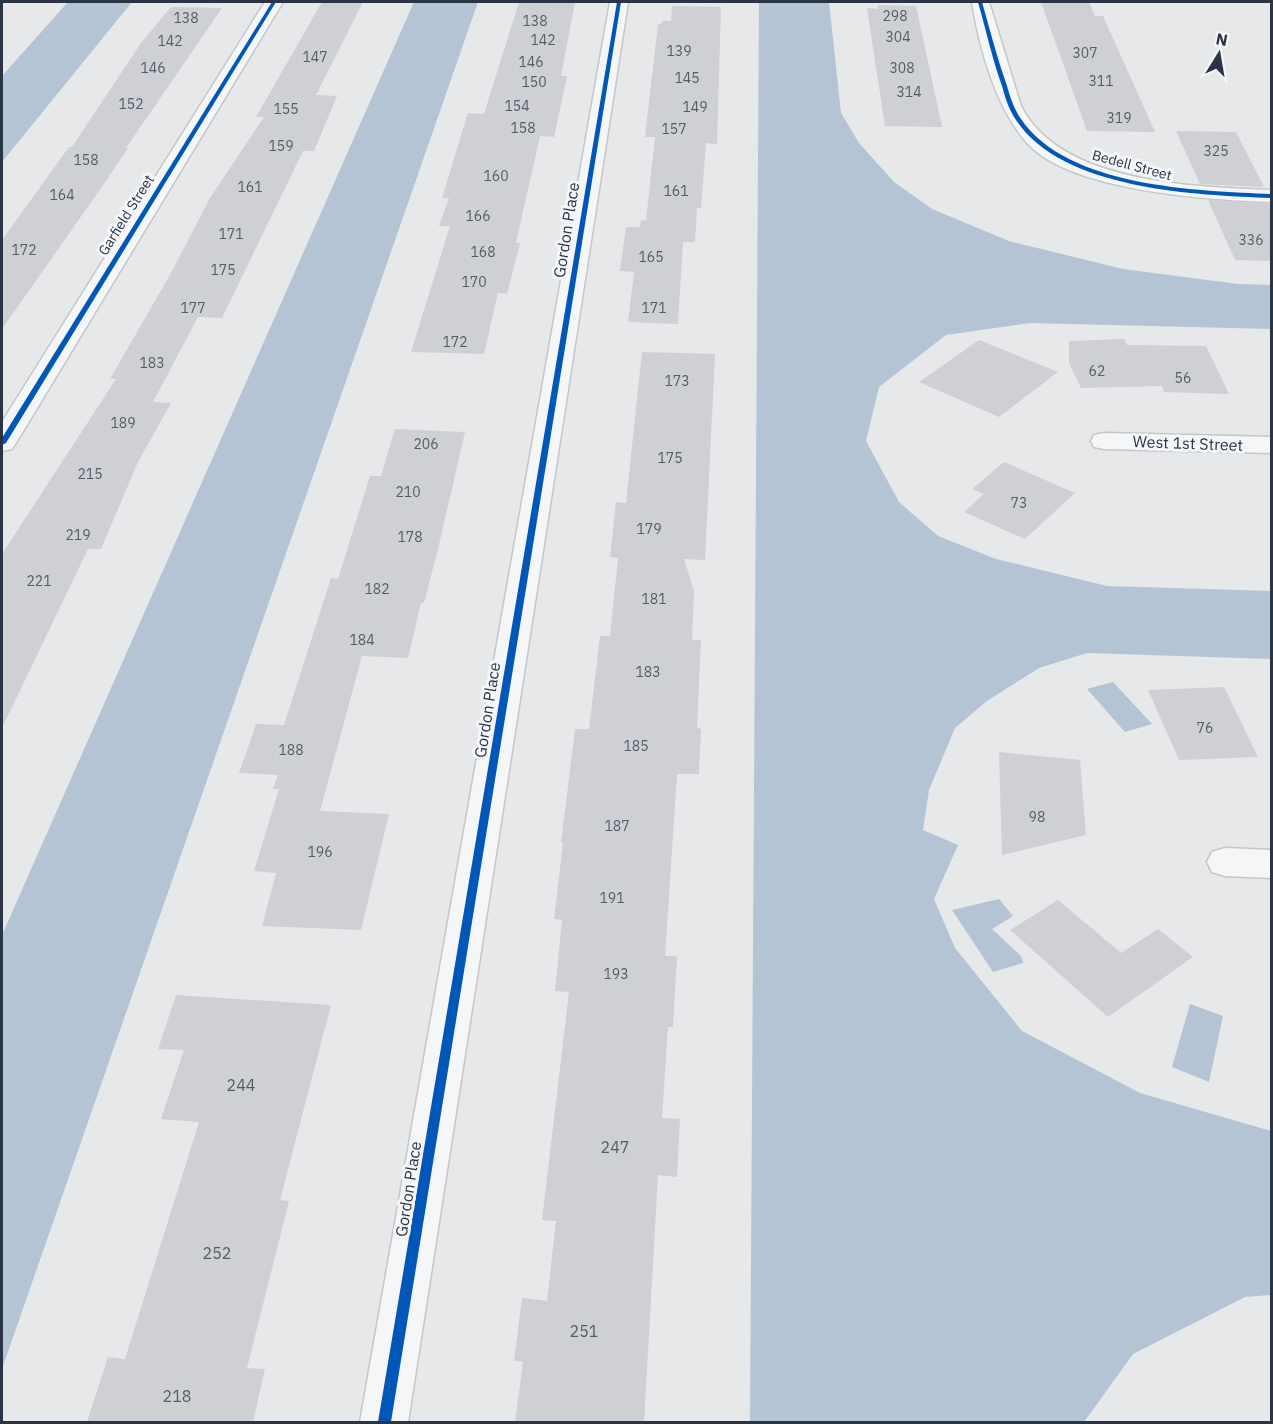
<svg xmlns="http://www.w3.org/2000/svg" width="1273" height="1424" viewBox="0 0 1273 1424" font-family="'IBM Plex Sans',sans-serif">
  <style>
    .water { fill: #b4c4d5 }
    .building { fill: #ced0d3 }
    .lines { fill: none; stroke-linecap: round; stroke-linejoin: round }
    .minor-casing { stroke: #c4c6c8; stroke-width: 3 }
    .tertiary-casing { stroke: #c4c6c8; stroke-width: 3 }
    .minor { fill: #f5f6f7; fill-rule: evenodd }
    .tertiary { fill: #f5f6f7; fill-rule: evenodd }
    .cycleway-casing { stroke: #f4f6f9; stroke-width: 4 }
    .cycleway { fill: #0057b8; fill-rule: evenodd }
    .labels { text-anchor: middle; stroke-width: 6; stroke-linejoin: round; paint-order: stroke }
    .number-label { font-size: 14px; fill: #545c69 }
    .far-street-label { font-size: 14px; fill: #2b3445; stroke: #f4f6f9 }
    .street-label { font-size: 16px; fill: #2b3445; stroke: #f4f6f9 }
    .near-number-label { font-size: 16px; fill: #545c69 }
  </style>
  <rect width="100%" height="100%" fill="#e6e8ea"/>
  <g class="water">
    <polygon points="68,2 132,2 2,162 2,76"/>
    <polygon points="414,2 478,2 2,1369 2,935"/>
    <polygon points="759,2 829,2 841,113 859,143 894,182 932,209 1009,241 1123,269 1238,284 1271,285 1271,329 1030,323 946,335 879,387 866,441 899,502 938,536 996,559 1107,586 1271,591 1271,659 1087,653 1039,668 987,701 955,728 929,790 923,830 958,845 934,899 955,948 1022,1031 1140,1093 1271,1131 1271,1295 1245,1297 1133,1354 1084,1422 750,1422"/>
    <polygon points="1113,682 1152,724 1125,732 1087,689"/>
    <polygon points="999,899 1013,916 992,929 1021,956 1023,963 993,972 952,910"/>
    <polygon points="1190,1004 1223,1016 1209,1082 1172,1067"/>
  </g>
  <g class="building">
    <polygon points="322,2 363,2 316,95 337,96 314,151 303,151 222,318 198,317 153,402 171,403 138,462 101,549 88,549 2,728 2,554 116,379 110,379 171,273 210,198 264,117 256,117"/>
    <polygon points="519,2 575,2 561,76 567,76 554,137 540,136 516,243 520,243 507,294 498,293 484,354 411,352 450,226 439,226 449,198 442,198 468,113 484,114"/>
    <polygon points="1041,2 1089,2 1095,16 1103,16 1155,132 1087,131"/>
    <polygon points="878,5 916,6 942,127 885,126 867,8 878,9"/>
    <polygon points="672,6 721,7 717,144 706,143 701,208 697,208 695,242 683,242 678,324 628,322 634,272 620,271 626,227 640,227 641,220 646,221 655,137 645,137 658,24 662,24 662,21 671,21"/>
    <polygon points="171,7 222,8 126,148 128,148 99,191 2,329 2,240 69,147 72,147 141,43"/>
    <polygon points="1176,131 1236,132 1264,187 1200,184"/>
    <polygon points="1208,200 1272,204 1272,261 1235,260"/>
    <polygon points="1124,339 1127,345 1206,346 1229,394 1164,392 1162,386 1081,388 1069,363 1069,341"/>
    <polygon points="979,340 1058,372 999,417 919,382"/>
    <polygon points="642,352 715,354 705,560 684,559 694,591 692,640 701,640 697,728 701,729 699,774 677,774 665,956 677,956 673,1027 668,1027 662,1118 680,1119 677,1177 658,1175 644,1422 515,1422 523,1362 514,1361 522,1298 547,1301 556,1221 542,1220 569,992 555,991 562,920 554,919 563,843 561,843 575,729 589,729 600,636 610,636 618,558 610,557 616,502 626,503"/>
    <polygon points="395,429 465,432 438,549 424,603 421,603 408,658 362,656 320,811 389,814 361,930 262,926 276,873 254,871 279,789 273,789 278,775 239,773 256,724 284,725 331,578 338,579 370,476 381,476"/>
    <polygon points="1004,462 1075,493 1025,539 964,512 984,494 972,489"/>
    <polygon points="1224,687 1258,757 1179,760 1148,690"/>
    <polygon points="999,752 1080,760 1086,835 1002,855"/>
    <polygon points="1058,900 1121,953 1158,929 1193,957 1108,1017 1010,930"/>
    <polygon points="176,995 331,1005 280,1200 289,1201 247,1368 265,1369 253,1422 87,1422 108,1357 125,1359 199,1122 161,1119 184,1050 158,1049"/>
  </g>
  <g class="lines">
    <g class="minor-casing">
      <g id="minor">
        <polygon points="265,2 283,2 16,443 12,449 2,451 2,422"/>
        <polygon points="610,2 628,2 408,1422 360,1422"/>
        <polygon points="1104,433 1272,437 1272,453 1104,449 1094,447 1091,441 1094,435"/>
        <polygon points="1225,848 1272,850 1272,878 1225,876 1212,872 1207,862 1212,852"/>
      </g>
    </g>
    <g class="tertiary-casing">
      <path id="tertiary" d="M972,2H989L1021,106C1060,184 1196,187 1272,190V202C1209,200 1071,191 1028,144C996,109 979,47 972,2Z"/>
    </g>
    <use href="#minor" class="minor"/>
    <use href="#tertiary" class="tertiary"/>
    <g class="cycleway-casing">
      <g id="cycleway">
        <polygon points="272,2 276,2 6,443 2,445 2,438"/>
        <polygon points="617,2 621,2 391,1422 378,1422"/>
        <path d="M978,2H982C990,30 997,58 1007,86C1010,97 1014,109 1021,119C1067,187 1197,191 1272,194V198C1196,195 1062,190 1016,120C1009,110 1005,97 1002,86C992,58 986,30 978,2Z"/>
      </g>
    </g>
    <use href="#cycleway" class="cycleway"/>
  </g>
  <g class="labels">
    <g class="number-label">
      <text x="895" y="21">298</text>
      <text x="186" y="23">138</text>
      <text x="535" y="26">138</text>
      <text x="898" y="42">304</text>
      <text x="543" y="45">142</text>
      <text x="170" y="46">142</text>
      <text x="679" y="56">139</text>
      <text x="1085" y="58">307</text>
      <text x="315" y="62">147</text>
      <text x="531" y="67">146</text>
      <text x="153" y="73">146</text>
      <text x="902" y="73">308</text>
      <text x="687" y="83">145</text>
      <text x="1101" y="86">311</text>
      <text x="534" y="87">150</text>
      <text x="909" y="97">314</text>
      <text x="131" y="109">152</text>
      <text x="517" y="111">154</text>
      <text x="695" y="112">149</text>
      <text x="286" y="114">155</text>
      <text x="1119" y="123">319</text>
      <text x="523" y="133">158</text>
      <text x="674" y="134">157</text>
      <text x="281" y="151">159</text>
      <text x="1216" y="156">325</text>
      <text x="86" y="165">158</text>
      <text x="496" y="181">160</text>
      <text x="250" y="192">161</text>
      <text x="676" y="196">161</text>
      <text x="62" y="200">164</text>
      <text x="478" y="221">166</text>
      <text x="231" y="239">171</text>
      <text x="1251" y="245">336</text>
      <text x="24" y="255">172</text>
      <text x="483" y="257">168</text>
      <text x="651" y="262">165</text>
      <text x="223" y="275">175</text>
      <text x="474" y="287">170</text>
      <text x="193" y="313">177</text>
      <text x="654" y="313">171</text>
      <text x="455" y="347">172</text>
      <text x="152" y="368">183</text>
      <text x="1097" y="376">62</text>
      <text x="1183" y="383">56</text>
      <text x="677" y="386">173</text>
      <text x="123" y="428">189</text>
      <text x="426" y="449">206</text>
      <text x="670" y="463">175</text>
      <text x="90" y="479">215</text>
      <text x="408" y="497">210</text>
      <text x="1019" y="508">73</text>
      <text x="649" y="534">179</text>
      <text x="78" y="540">219</text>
      <text x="410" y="542">178</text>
      <text x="39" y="586">221</text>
      <text x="377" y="594">182</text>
      <text x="654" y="604">181</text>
      <text x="362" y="645">184</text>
      <text x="648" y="677">183</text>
      <text x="1205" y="733">76</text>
      <text x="636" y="751">185</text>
      <text x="291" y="755">188</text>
      <text x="1037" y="822">98</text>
      <text x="617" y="831">187</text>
      <text x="320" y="857">196</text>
      <text x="612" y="903">191</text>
      <text x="616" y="979">193</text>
    </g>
    <g class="far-street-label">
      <text transform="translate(1132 165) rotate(15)" y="5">Bedell Street</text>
      <text transform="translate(126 215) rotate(-58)" y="5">Garfield Street</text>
    </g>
    <g class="street-label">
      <text transform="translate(566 230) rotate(-81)" y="6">Gordon Place</text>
      <text transform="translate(1188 443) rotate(2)" y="6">West 1st Street</text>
      <text transform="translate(487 710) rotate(-81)" y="6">Gordon Place</text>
      <text transform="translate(408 1189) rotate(-81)" y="6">Gordon Place</text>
    </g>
    <g class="near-number-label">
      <text x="241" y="1091">244</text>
      <text x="615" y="1153">247</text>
      <text x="217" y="1259">252</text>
      <text x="584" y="1337">251</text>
      <text x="177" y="1402">218</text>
    </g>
  </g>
  <rect width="1273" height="1424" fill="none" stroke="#2b3445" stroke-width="6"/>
  <g transform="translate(1219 54) rotate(11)" stroke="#f4f6f9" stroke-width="4.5" paint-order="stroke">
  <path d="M0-4.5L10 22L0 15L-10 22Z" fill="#2b3445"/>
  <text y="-9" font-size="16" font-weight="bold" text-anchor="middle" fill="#2b3445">N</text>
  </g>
</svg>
